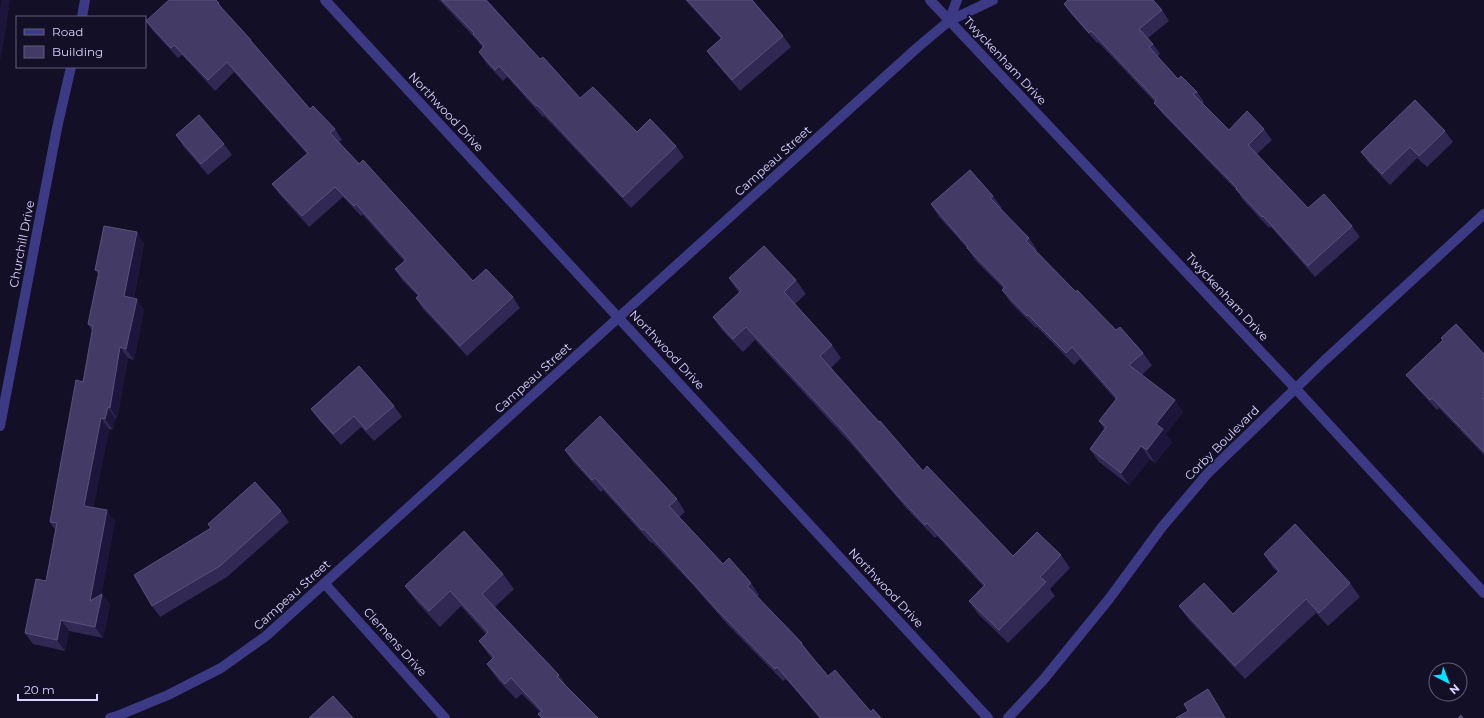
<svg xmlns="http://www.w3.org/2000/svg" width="1484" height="718" viewBox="0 0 1484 718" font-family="Montserrat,sans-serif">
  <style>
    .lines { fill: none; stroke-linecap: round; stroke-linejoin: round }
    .minor { stroke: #3d3a85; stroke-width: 10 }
    .tertiary { stroke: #3d3a85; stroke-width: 10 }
    .wall { fill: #312854 }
    .shaded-wall { fill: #1d163a }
    .building { fill: #433a66; stroke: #5a527e }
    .labels { text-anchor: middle; stroke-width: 3.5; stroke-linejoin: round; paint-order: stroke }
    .street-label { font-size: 12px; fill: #d9d4ff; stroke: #130f26 }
  </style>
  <rect width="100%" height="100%" fill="#130f26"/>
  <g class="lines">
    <g class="minor">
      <polyline points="325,0 988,718"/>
      <polyline points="82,17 85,0"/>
      <polyline points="949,21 957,0"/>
      <polyline points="0,426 57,128 71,67"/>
      <polyline points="325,584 445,718"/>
      <polyline points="110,718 117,716 168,695 221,668 266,636 918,47 949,21 993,0"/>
    </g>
    <g class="tertiary">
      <polyline points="930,0 1296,389 1484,593"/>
      <polyline points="1008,718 1044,679 1109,599 1162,527 1208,473 1325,360 1484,214"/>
    </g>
  </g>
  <g class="wall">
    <polygon points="439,0 487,0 540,59 580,98 637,132 676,146 684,157 631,208 544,116 543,117 507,77 503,81 486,63 479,52 483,48 477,40"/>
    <polygon points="685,0 752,0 783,36 791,47 740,91 715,62 707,51 721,39"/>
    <polygon points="219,3 226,14 251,40 257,49 310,109 335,129 342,140 339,142 473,281 513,297 520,308 467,356 423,309 416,298 418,296 402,280 395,269 404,261 363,215 361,216 343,197 309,227 280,195 272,184 307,154 234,72 215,91 182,55 178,58 153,31 146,21"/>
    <polygon points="1064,4 1162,10 1169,21 1148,38 1153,44 1160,54 1157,57 1178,79 1197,92 1204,102 1203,104 1229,130 1264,129 1272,140 1257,154 1308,208 1352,226 1360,237 1315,277 1271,227 1269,228 1243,200 1238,192 1162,113 1154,103 1155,102 1098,42 1097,43 1071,14"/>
    <polygon points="1445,131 1453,142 1427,167 1417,158 1390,185 1369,163 1361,152"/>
    <polygon points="176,135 224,144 232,155 208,175 183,146"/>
    <polygon points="993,196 1002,208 1001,209 1029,238 1037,250 1036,251 1076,292 1116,330 1143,353 1152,365 1142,375 1183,412 1166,434 1172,442 1155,463 1150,459 1129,485 1099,462 1090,449 1105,430 1099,421 1116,400 1080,359 1074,365 1037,327 1036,328 1011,303 1002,290 1004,289 975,260 968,249 939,217 931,204"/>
    <polygon points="144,243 134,298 144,310 134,360 128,358 117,419 115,418 113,430 109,429 93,508 115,521 101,595 102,594 110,605 103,638 69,631 65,651 33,644 25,633 46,581 55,530 50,522 83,382 92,331 88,324 99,275 95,270"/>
    <polygon points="729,278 796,280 806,294 795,304 832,345 841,358 831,368 923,471 1013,556 1061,555 1070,568 1050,589 1055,596 1008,643 978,614 969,601 983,586 937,536 935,538 906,508 853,446 755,340 743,352 722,330 713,317 739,293"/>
    <polygon points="1441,338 1484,354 1484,455 1439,408 1437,410 1414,385 1406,375 1443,340"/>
    <polygon points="394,406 402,417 374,441 361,427 341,445 319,420 311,409"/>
    <polygon points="565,450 677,499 685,512 679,517 723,564 751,583 759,595 757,597 802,643 811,655 828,676 871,712 881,718 819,718 786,679 783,681 727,624 692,584 652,542 651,543 603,490 601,492 573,462"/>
    <polygon points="281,511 289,522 227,577 160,617 152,606 211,528 208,524"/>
    <polygon points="1264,554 1350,583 1360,597 1328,626 1316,613 1245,679 1189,620 1179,606 1233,614 1278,572 1273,568"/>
    <polygon points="503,574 514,589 495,607 559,675 568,688 598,718 541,718 538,714 540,712 522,694 516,699 498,680 487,664 492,659 479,641 486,634 461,606 440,627 416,601 405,586"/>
  </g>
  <g class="shaded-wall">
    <polygon points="1,0 10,0 6,29 0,61 0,8"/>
    <polygon points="137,232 144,243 132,307 124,296"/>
    <polygon points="137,299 144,310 134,360 126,349"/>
    <polygon points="120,347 128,358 117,419 110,408"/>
    <polygon points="1175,400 1183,412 1166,434 1172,442 1155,463 1147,450 1156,424"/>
    <polygon points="108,407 115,418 113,430 105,419"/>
    <polygon points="101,418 109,429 91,517 84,506"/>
    <polygon points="1141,446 1150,459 1129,485 1121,473"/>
    <polygon points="107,510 115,521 98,612 90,601"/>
    <polygon points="102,594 110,605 103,638 95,627"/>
    <polygon points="61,620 69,631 65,651 57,640"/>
    <polygon points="1208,689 1219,705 1226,718 1225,718"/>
  </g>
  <g class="building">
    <polygon points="169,0 216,0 219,3 218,4 251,40 250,40 310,109 313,106 335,129 330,133 359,164 363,160 473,281 486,269 513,297 460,346 416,298 419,295 395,269 406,260 356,204 354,206 335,187 302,216 272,184 308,153 227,62 208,80 174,45 171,48 146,21"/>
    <polygon points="442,0 486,0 540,59 543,57 580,98 593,87 637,132 650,119 676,146 623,197 537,105 536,106 499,66 495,70 479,52 484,46 473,34 474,33"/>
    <polygon points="687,0 752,0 783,36 732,80 707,51 722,38"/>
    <polygon points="1068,0 1153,0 1162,10 1139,29 1153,44 1149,47 1178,79 1181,76 1197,92 1193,94 1229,130 1247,111 1264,129 1248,145 1308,208 1324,194 1352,226 1308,266 1263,216 1262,217 1236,189 1237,188 1154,103 1156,100 1091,31 1089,33 1064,4"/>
    <polygon points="1415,100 1445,131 1419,156 1410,147 1382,174 1361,152"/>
    <polygon points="199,115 224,144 201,164 176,135"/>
    <polygon points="970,170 993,196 990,198 1029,238 1026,241 1076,292 1077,290 1116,330 1120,327 1143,353 1129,365 1175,400 1156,424 1163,429 1147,450 1141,446 1121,473 1090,449 1106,427 1099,421 1117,398 1072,347 1066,353 1028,315 1027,316 1002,290 1005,287 967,248 968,247 931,204"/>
    <polygon points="104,226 137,232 124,296 137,299 126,349 120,347 110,408 108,407 105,419 101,418 84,506 107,510 90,601 102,594 95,627 61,620 57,640 25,633 36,579 46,581 57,523 50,522 76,380 83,382 93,326 88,324 99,271 95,270"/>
    <polygon points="764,246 796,280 784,292 832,345 820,356 879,422 880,421 923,471 927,466 1013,556 1037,532 1061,555 1040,577 1046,582 999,630 969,601 985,585 927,523 925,525 897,495 844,432 746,327 733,339 713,317 741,291 729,278"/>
    <polygon points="1456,324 1484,354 1484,395 1482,397 1484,399 1484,452 1432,398 1430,400 1406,375 1443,340 1441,338"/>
    <polygon points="359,366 394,406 366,430 354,416 333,434 311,409"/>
    <polygon points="600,416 677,499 669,506 723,564 729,558 751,583 747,586 802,643 801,644 828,676 835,670 871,712 873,709 881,718 821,718 777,667 775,669 718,611 683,572 644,529 642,530 595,478 592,480 565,450"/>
    <polygon points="255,482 281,511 220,566 152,606 134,575 211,528 208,524"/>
    <polygon points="1295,524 1350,583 1319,613 1306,599 1235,666 1179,606 1204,583 1233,614 1279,571 1264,554"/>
    <polygon points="464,531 503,574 482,594 559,675 557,677 598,718 542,718 538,714 542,711 511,678 505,684 487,664 494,657 479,641 488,632 450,591 429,611 405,586"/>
    <polygon points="1208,689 1225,718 1176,718 1188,711 1184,704"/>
    <polygon points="333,696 353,718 309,718"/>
    <polygon points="1461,715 1463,718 1458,718"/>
  </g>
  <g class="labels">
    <g class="street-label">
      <text transform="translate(1005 61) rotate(47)" y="4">Twyckenham Drive</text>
      <text transform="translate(446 112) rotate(47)" y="4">Northwood Drive</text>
      <text transform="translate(773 161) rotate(-42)" y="4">Campeau Street</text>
      <text transform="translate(22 244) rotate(-79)" y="4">Churchill Drive</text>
      <text transform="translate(1227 297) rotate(47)" y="4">Twyckenham Drive</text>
      <text transform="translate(667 350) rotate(47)" y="4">Northwood Drive</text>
      <text transform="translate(533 378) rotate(-42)" y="4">Campeau Street</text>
      <text transform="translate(1222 443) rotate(-45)" y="4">Corby Boulevard</text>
      <text transform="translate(886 588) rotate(47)" y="4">Northwood Drive</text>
      <text transform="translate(292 595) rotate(-42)" y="4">Campeau Street</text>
      <text transform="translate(395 642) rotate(48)" y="4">Clemens Drive</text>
    </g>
  </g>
  <rect x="16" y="16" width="130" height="52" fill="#130f26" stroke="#625e7d"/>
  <rect x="24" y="29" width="20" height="6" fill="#3d3a85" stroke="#625e7d"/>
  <text x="52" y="36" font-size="12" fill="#d9d4ff">Road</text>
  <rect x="24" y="46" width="20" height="12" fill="#433a66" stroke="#625e7d"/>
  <text x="52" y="56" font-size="12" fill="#d9d4ff">Building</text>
  <g transform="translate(1448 682) rotate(138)"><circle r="19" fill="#130f26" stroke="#625e7d"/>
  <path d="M0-3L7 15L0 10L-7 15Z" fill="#00e5ff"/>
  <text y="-6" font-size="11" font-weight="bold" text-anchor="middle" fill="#d9d4ff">N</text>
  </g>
  <path d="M18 694v6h79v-6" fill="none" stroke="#d9d4ff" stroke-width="2"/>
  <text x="24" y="694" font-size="12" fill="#d9d4ff" stroke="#130f26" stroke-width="3" paint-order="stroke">20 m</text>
</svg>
